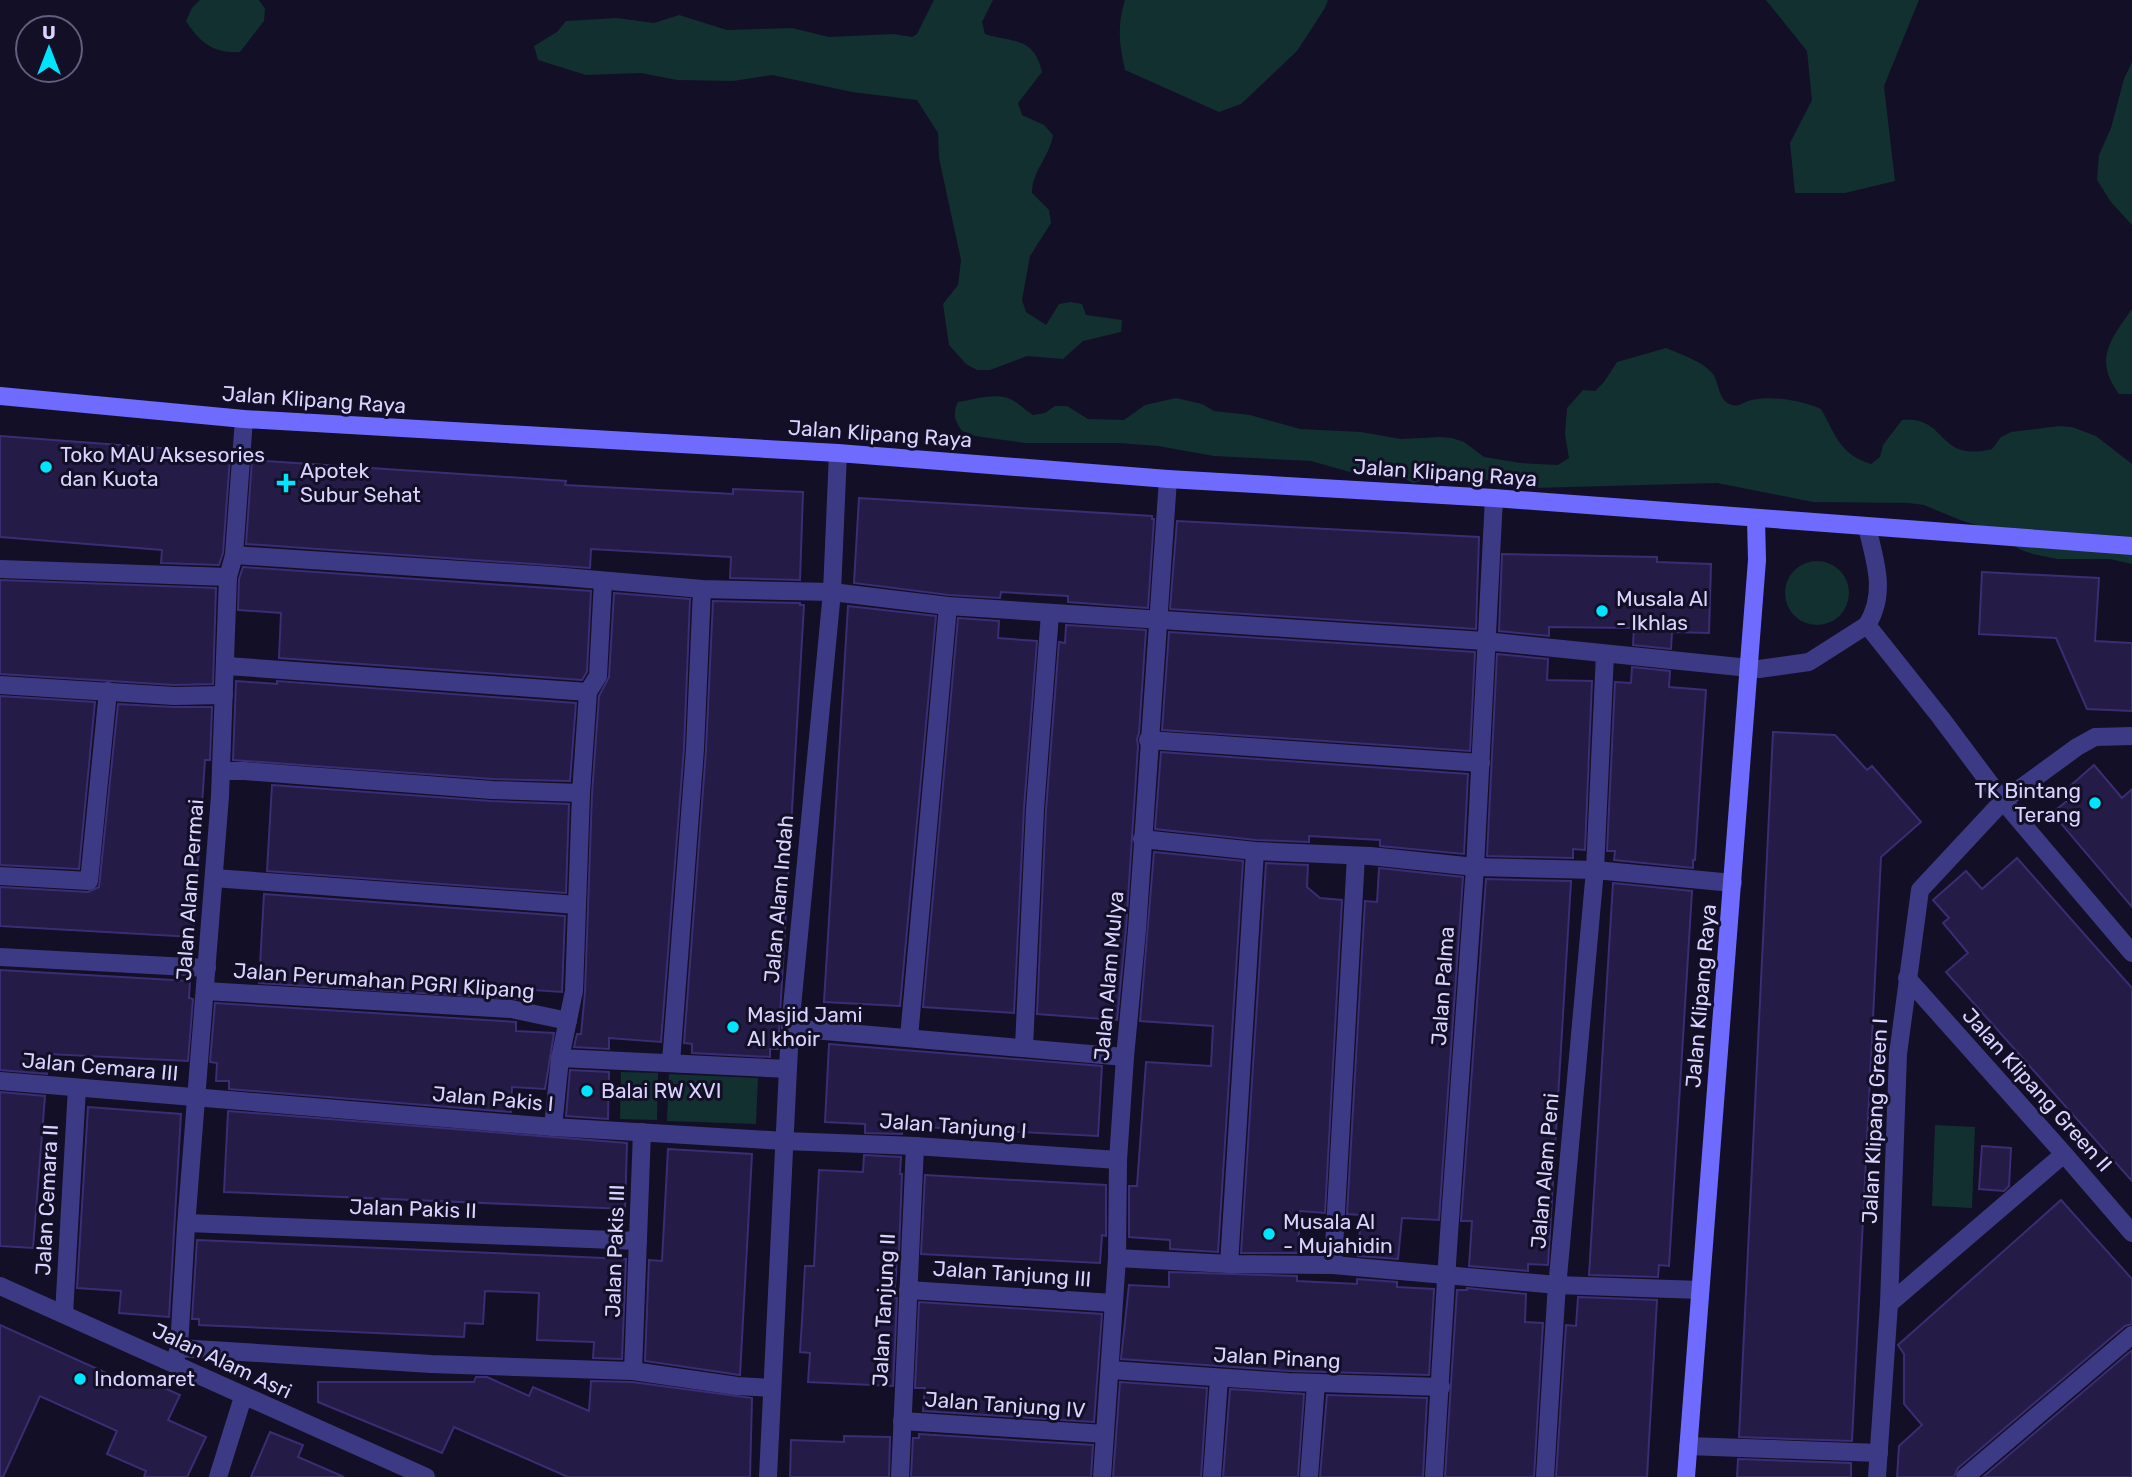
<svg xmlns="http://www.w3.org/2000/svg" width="2132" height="1477" viewBox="0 0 2132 1477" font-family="Rubik,sans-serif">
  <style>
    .green { fill: #12302f }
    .building { fill: #241b47; stroke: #3b2d73; stroke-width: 2 }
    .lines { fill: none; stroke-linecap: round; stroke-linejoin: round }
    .minor { stroke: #3d3a85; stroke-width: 18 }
    .secondary { stroke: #6f6bff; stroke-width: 18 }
    .poi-dot { fill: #00e5ff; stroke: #130f26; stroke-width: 2.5 }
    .labels { text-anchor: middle; stroke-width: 6; stroke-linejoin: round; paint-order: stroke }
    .street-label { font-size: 21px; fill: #d9d4ff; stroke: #130f26 }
    .poi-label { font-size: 21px; fill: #d9d4ff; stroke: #130f26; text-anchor: start }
  </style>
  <rect width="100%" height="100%" fill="#130f26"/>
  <g class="green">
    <path d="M200,0H259L265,9L264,21L240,52C214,54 199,42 186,21L192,8Z"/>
    <path d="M934,0H993L982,22L985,34C1013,43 1034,36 1042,72L1018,103L1022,115L1044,125L1053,135C1050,156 1032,171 1032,193L1049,210L1051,223L1030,256L1022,300L1026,312L1046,325L1059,304L1070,302L1082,304L1086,315L1122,320L1121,332L1083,341L1063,359L1027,356L990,370H977L966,364L949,345L943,304L958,285L961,260L939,158L938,133L917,100L852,92L772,75L733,81L677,80L641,73L586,75L538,60L534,46L557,32L566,21L617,18L654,23L679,15L727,30L792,28L829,37L893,34L912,37L917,34Z"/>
    <path d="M1125,0H1328L1325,8L1297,51L1241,104L1219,112L1125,70C1119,45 1117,25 1125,0Z"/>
    <polygon points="1766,0 1919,0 1884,86 1895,181 1845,193 1795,193 1790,143 1812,100 1807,51"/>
    <polygon points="2132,62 2132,225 2111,202 2097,180 2099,155 2111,128 2124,79"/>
    <path d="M2132,309V394H2119C2093,359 2111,339 2132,309Z"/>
    <path d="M1666,348C1680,354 1704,362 1713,374C1720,385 1718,401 1732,405C1741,407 1744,401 1752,400C1771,395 1803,401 1821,409C1836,435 1839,454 1871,464L1880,457L1883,445L1902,420C1948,415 1936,463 1992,449L2001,437L2011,432L2059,426L2072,427L2096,436L2132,464V564L2110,559H2057L2033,554L2021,550L1989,529L1960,520L1924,505L1909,503L1813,502L1717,483L1533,488L1468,477L1441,476L1413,483L1401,477L1350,472L1311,461L1214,456L1158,446L1119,443H1025L975,436L962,431C955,421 952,414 958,402C975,399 999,391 1014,401C1021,405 1026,411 1033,415L1045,413L1055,406H1067L1088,419L1124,420L1145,405L1176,398L1202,404L1214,411L1250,415L1300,429L1361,432L1401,439L1440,437L1452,438L1464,442L1484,457L1521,463L1558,465L1569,458L1565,434L1567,408L1583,390L1595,391L1604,382L1617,362Z"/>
    <circle cx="1817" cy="593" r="32"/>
    <polygon points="621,1072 658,1073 657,1120 620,1119"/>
    <polygon points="669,1074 758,1078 756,1124 667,1121"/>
    <polygon points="1935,1125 1975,1127 1972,1208 1932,1206"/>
  </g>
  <g class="building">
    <polygon points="0,436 226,453 226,458 230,458 223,553 219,565 161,563 162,550 0,537"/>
    <polygon points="252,460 566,481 565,485 733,494 733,489 803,492 800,580 730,578 731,557 591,549 590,568 246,544"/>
    <polygon points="859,498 1152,516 1152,519 1154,519 1148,608 1068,602 1068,596 1001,592 1000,598 949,595 854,583"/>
    <polygon points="1177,521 1479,537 1476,629 1170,609"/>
    <polygon points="1502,554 1657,557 1657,562 1711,564 1709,633 1672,632 1671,649 1633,645 1634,628 1549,627 1549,636 1499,631"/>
    <polygon points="243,567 591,591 587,672 582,680 279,658 281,613 238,610 239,579"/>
    <polygon points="1982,572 2099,578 2095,641 2132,643 2132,711 2087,709 2056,638 1979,634"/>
    <polygon points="0,580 216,588 213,684 174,685 0,674"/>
    <polygon points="614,593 690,599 684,748 661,1042 609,1038 609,1049 574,1047 577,1034 581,1034 585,992 592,794 599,696 609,677"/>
    <polygon points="713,601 800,603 800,605 804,605 778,1049 770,1049 770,1057 692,1053 692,1044 684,1043 706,750"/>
    <polygon points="848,606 936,616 900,1006 824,1002"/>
    <polygon points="958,618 999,621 998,638 1037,641 1024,808 1014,1013 923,1007"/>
    <polygon points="1066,625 1146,630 1139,733 1137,739 1138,746 1126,929 1117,1020 1037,1014 1046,810 1059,642 1065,643"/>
    <polygon points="1169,632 1475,652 1470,751 1162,730"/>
    <polygon points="1497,654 1548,659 1547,680 1592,681 1585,850 1573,849 1573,858 1487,856"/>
    <polygon points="1632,667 1670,671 1669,687 1706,690 1695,860 1693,860 1693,868 1614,860 1615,851 1607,851 1615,682 1631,683"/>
    <polygon points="236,681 277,684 277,681 576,703 570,781 493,779 233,760"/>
    <polygon points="0,696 95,702 79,869 0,865"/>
    <polygon points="118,704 173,707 212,707 210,760 205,760 193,937 0,926 0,887 88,892 99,887"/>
    <polygon points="1773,732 1835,735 1867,770 1872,766 1921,822 1881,857 1852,1441 1739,1437"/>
    <polygon points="1161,752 1468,774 1464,854 1380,846 1380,840 1309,836 1309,842 1256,840 1155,829"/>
    <polygon points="2094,765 2122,798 2132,789 2132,907 2052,813 2068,800 2062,793"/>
    <polygon points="272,785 491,801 569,804 566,893 267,871"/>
    <polygon points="1154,852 1243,861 1218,1252 1170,1249 1170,1240 1129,1237 1129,1186 1137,1186 1146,1062 1211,1066 1213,1026 1140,1021"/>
    <polygon points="2017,858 2132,988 2132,1181 1946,972 1968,953 1943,923 1949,918 1933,900 1966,871 1982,889"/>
    <polygon points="1266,863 1308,865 1307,887 1320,898 1342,900 1325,1213 1300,1211 1298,1253 1241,1253"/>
    <polygon points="1379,868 1463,877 1439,1220 1402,1218 1398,1259 1358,1256 1361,1215 1347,1214 1365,901 1377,902"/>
    <polygon points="1486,879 1571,881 1548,1265 1528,1264 1528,1271 1469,1266 1472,1221 1461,1221"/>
    <polygon points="1613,883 1692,891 1669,1266 1659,1265 1658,1277 1589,1275"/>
    <polygon points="264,894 565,916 562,992 518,989 518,999 259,983"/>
    <polygon points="0,970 190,981 189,998 193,999 188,1061 49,1054 47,1074 0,1070"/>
    <polygon points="215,1003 516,1022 516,1031 554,1033 545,1089 512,1087 511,1112 229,1089 229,1081 216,1081 217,1063 210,1062"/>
    <polygon points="829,1044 1102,1066 1098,1136 903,1126 902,1134 865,1133 865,1124 825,1122"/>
    <polygon points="570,1070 609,1072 608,1119 566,1116"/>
    <polygon points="0,1092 45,1096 33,1248 0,1246"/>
    <polygon points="88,1107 181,1114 169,1317 119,1313 121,1291 77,1288"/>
    <polygon points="228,1111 627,1143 625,1209 224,1192"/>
    <polygon points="1982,1146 2011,1148 2009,1186 2004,1191 1979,1189"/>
    <polygon points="668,1149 752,1154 740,1375 645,1361 649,1260 662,1261"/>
    <polygon points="864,1155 901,1157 900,1174 902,1174 899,1253 897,1253 896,1274 894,1298 897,1298 893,1386 808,1382 810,1353 800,1352 802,1321 805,1266 814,1266 819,1170 863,1172"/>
    <polygon points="925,1175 1106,1185 1106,1236 1102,1235 1100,1263 921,1254"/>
    <polygon points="2061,1200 2132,1279 2132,1324 2125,1326 1958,1468 1954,1477 1897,1477 1899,1446 1922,1425 1904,1404 1904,1354 1898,1345"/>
    <polygon points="197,1240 626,1259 622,1359 593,1358 594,1342 537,1340 539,1293 485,1291 483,1324 465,1323 464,1337 199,1325 199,1319 192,1319"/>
    <polygon points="1169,1272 1297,1276 1297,1281 1357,1284 1357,1279 1397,1282 1397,1287 1434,1289 1429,1375 1289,1371 1121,1359 1129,1285 1169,1287"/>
    <polygon points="1467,1288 1526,1294 1525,1322 1543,1323 1534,1477 1445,1477 1457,1290 1467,1290"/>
    <polygon points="1578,1297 1657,1300 1647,1477 1556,1477 1566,1325 1576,1326"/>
    <polygon points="919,1302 1102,1314 1094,1422 923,1411 925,1388 915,1388"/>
    <polygon points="0,1325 137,1387 142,1378 180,1395 168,1420 206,1437 187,1477 144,1477 146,1471 107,1454 117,1431 40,1396 3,1477 0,1477"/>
    <polygon points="2132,1350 2132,1477 1983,1477"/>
    <polygon points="476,1377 487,1377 529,1396 533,1387 589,1411 591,1381 632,1382 752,1398 750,1477 568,1477 454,1427 442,1453 318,1402 318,1382 474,1382"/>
    <polygon points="1120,1382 1207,1388 1201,1477 1113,1477"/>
    <polygon points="1230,1389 1304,1394 1298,1477 1223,1477"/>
    <polygon points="1327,1395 1427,1398 1423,1477 1320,1477"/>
    <polygon points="270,1432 303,1445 298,1457 344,1477 251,1477"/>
    <polygon points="919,1434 1093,1445 1091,1477 911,1477 913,1438 919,1438"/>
    <polygon points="844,1436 890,1437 889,1477 790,1477 791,1440 844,1442"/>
    <polygon points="1738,1459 1851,1463 1851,1477 1737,1477"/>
  </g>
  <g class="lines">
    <g class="minor">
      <path d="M1867,527C1875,561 1887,593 1867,625"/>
      <polyline points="234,555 553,576 702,589 832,592 948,606 1485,641 1759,669 1809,662 1867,625 1941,718 2003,801 2132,953"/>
      <polyline points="0,569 228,577"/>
      <polyline points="227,666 588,692"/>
      <polyline points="0,685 174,696 224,695"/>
      <polyline points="1148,740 1481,763"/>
      <polyline points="221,771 244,771 492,790 581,793"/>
      <polyline points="1142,839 1255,851 1370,856 1475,867 1595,870 1733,883"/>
      <polyline points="0,876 89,881 108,691"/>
      <polyline points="214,878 577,905"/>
      <polyline points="0,957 207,968"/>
      <polyline points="1907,978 2064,1154 2132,1233"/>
      <polyline points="205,991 511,1009 568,1021"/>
      <polyline points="790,1028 1125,1057"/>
      <polyline points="909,1037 948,606"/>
      <polyline points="1024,1047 1035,809 1050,614"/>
      <polyline points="560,1058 788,1069"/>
      <polyline points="671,1062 695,749 702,589"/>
      <polyline points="0,1081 553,1127 785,1141 915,1146 1118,1160"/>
      <polyline points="553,1127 560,1058 574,991 581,793 588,692 598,676 603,581"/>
      <polyline points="187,1223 638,1241"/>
      <polyline points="1117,1258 1229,1264 1333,1265 1557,1285 1700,1290"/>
      <polyline points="1229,1264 1255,851"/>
      <polyline points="1333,1265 1356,856"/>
      <polyline points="0,1286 426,1477"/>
      <polyline points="908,1290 1113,1303"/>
      <polyline points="1889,1304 2064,1154"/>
      <polyline points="64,1314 77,1088"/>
      <polyline points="179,1348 431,1364 633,1371 737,1386 772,1388"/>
      <polyline points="174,1363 179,1348 186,1226 220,796 228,577 234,555 244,419"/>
      <polyline points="1111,1370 1288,1382 1441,1387"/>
      <polyline points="633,1371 642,1132"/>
      <polyline points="902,1421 1105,1434"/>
      <polyline points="1688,1446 1879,1453"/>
      <polyline points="218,1477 243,1397"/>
      <polyline points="768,1477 790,1028 832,592 838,453"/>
      <polyline points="900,1477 915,1146"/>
      <polyline points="1102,1477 1117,1258 1118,1160 1125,1057 1137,930 1168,479"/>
      <polyline points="1212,1477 1219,1378"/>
      <polyline points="1309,1477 1316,1383"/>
      <polyline points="1434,1477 1448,1248 1475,867 1494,498"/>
      <polyline points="1545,1477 1556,1299 1595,870 1605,654"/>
      <polyline points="1877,1477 1889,1304 1898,1054 1920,890 2003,801 2077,747 2095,737 2132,736"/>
      <polyline points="1965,1477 2132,1335"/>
    </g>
    <g class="secondary">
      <polyline points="0,396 244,419 838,453 1168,479 1494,498 2132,546"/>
      <polyline points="1686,1477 1757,560 1756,519"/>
    </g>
  </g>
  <g class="poi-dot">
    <circle cx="46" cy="467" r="7"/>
    <path d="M282.5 472.5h7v7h7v7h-7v7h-7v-7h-7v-7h7z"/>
    <circle cx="1602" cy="611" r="7"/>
    <circle cx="2095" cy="803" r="7"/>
    <circle cx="733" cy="1027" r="7"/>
    <circle cx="587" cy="1091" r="7"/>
    <circle cx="1269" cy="1234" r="7"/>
    <circle cx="80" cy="1379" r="7"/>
  </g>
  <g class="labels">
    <g class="street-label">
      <text transform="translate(314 400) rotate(4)" y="7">Jalan Klipang Raya</text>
      <text transform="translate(880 434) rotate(4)" y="7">Jalan Klipang Raya</text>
      <text transform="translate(1445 473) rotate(4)" y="7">Jalan Klipang Raya</text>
      <text transform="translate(190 890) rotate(-86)" y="7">Jalan Alam Permai</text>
      <text transform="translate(779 899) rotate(-85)" y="7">Jalan Alam Indah</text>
      <text transform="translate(1109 976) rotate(-85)" y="7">Jalan Alam Mulya</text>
      <text transform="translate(384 981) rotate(4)" y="7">Jalan Perumahan PGRI Klipang</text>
      <text transform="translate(1443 986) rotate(-86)" y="7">Jalan Palma</text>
      <text transform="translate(1701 996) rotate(-85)" y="7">Jalan Klipang Raya</text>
      <text transform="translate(100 1067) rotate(5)" y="7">Jalan Cemara III</text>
      <text transform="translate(2037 1090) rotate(48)" y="7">Jalan Klipang Green II</text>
      <text transform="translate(493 1099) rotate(5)" y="7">Jalan Pakis I</text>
      <text transform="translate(1875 1121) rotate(-87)" y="7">Jalan Klipang Green I</text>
      <text transform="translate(953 1126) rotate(4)" y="7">Jalan Tanjung I</text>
      <text transform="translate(1545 1171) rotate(-85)" y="7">Jalan Alam Peni</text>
      <text transform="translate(47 1200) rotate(-87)" y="7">Jalan Cemara II</text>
      <text transform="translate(413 1209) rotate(2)" y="7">Jalan Pakis II</text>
      <text transform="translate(615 1251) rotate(-88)" y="7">Jalan Pakis III</text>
      <text transform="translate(1012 1274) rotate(4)" y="7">Jalan Tanjung III</text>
      <text transform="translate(884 1310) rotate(-87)" y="7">Jalan Tanjung II</text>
      <text transform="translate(1277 1358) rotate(3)" y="7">Jalan Pinang</text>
      <text transform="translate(222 1361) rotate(25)" y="7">Jalan Alam Asri</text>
      <text transform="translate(1005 1405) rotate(4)" y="7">Jalan Tanjung IV</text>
    </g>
    <g class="poi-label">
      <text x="60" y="462">Toko MAU Aksesories<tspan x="60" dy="24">dan Kuota</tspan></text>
      <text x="300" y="478">Apotek<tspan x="300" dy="24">Subur Sehat</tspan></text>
      <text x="1616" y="606">Musala Al<tspan x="1616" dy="24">- Ikhlas</tspan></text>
      <text x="2081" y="798" text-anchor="end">TK Bintang<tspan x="2081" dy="24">Terang</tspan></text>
      <text x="747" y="1022">Masjid Jami<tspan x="747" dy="24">Al khoir</tspan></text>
      <text x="601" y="1098">Balai RW XVI</text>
      <text x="1283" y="1229">Musala Al<tspan x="1283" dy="24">- Mujahidin</tspan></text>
      <text x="94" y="1386">Indomaret</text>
    </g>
  </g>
  <g transform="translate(49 49)"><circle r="33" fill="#130f26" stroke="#625e7d" stroke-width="2"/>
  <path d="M0-5L12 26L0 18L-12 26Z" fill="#00e5ff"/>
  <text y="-10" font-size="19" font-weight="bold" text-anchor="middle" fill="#d9d4ff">U</text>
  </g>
</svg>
